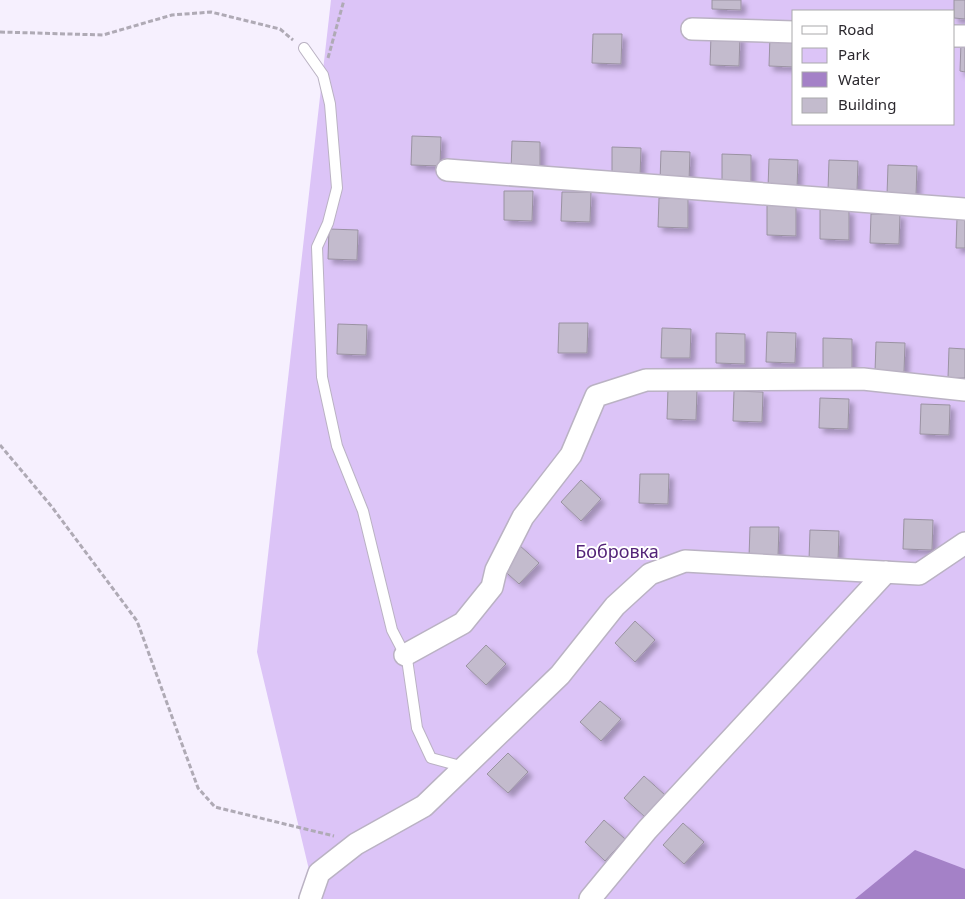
<svg xmlns="http://www.w3.org/2000/svg" width="965" height="899" viewBox="0 0 965 899" font-family="'Noto Sans',sans-serif">
  <style>
    .green { fill: #dcc4f7; fill-rule: evenodd }
    .water { fill: #a481c7 }
    .building { fill: #c3bbcd; stroke: #9a92a2; filter: url(#shadow) }
    .lines { fill: none; stroke-linecap: round; stroke-linejoin: round }
    .lane-casing { stroke: #bab2c3; stroke-width: 12 }
    .street-casing { stroke: #bab2c3; stroke-width: 24 }
    .path { stroke: #afaab5; stroke-width: 3; stroke-dasharray: 5 2.5; stroke-linecap: butt }
    .lane { stroke: #fff; stroke-width: 10 }
    .street { stroke: #fff; stroke-width: 21 }
    .labels { text-anchor: middle; stroke-width: 4; stroke-linejoin: round; paint-order: stroke }
    .park-label { font-size: 18px; fill: #532478; stroke: #fff }
  </style>
  <defs>
    <filter id="shadow"><feDropShadow dx="4.5" dy="4.5" stdDeviation="2.5" flood-color="#0004"/></filter>
  </defs>
  <rect width="100%" height="100%" fill="#f6f0fe"/>
  <path class="green" d="M331,0H965V899H316L257,652ZM794,11H954V124H794Z"/>
  <polygon class="water" points="915,850 965,869 965,899 855,899"/>
  <g class="building">
    <polygon points="712,0 741,0 741,10 712,9"/>
    <polygon points="954,0 965,0 965,19 954,18"/>
    <polygon points="593,34 622,34 621,64 592,63"/>
    <polygon points="711,36 740,36 739,66 710,65"/>
    <polygon points="770,36 794,37 794,67 769,66"/>
    <polygon points="961,42 965,42 965,72 960,71"/>
    <polygon points="412,136 441,137 440,166 411,165"/>
    <polygon points="512,141 540,142 540,171 511,171"/>
    <polygon points="612,147 641,148 640,177 612,177"/>
    <polygon points="661,151 690,152 689,182 660,181"/>
    <polygon points="722,154 751,155 751,184 722,184"/>
    <polygon points="769,159 798,160 797,189 768,188"/>
    <polygon points="829,160 858,161 857,191 828,190"/>
    <polygon points="888,165 917,166 916,196 887,195"/>
    <polygon points="504,191 533,191 532,221 504,220"/>
    <polygon points="562,192 591,192 590,222 561,221"/>
    <polygon points="659,198 688,198 688,228 658,227"/>
    <polygon points="767,205 796,206 796,236 767,235"/>
    <polygon points="820,209 849,210 849,240 820,239"/>
    <polygon points="871,214 900,214 899,244 870,243"/>
    <polygon points="957,218 965,219 965,248 956,248"/>
    <polygon points="329,229 358,230 357,260 328,259"/>
    <polygon points="559,323 588,323 587,353 558,353"/>
    <polygon points="338,324 367,325 366,355 337,354"/>
    <polygon points="662,328 691,329 690,358 661,358"/>
    <polygon points="767,332 796,333 795,363 766,362"/>
    <polygon points="716,333 745,334 745,364 716,363"/>
    <polygon points="823,338 852,339 852,369 823,368"/>
    <polygon points="876,342 905,343 904,372 875,372"/>
    <polygon points="949,348 965,349 965,378 948,378"/>
    <polygon points="668,389 697,390 696,420 667,419"/>
    <polygon points="734,391 763,392 762,422 733,421"/>
    <polygon points="820,398 849,399 848,429 819,428"/>
    <polygon points="921,404 950,405 949,435 920,434"/>
    <polygon points="640,474 669,474 668,504 639,503"/>
    <polygon points="581,480 601,499 581,521 561,502"/>
    <polygon points="904,519 933,520 932,550 903,549"/>
    <polygon points="750,527 779,527 778,557 749,557"/>
    <polygon points="810,530 839,531 838,561 809,560"/>
    <polygon points="518,544 539,563 519,584 498,565"/>
    <polygon points="635,621 655,640 635,662 615,643"/>
    <polygon points="486,645 506,664 486,685 466,666"/>
    <polygon points="600,701 621,719 601,741 580,722"/>
    <polygon points="508,753 528,772 508,793 487,774"/>
    <polygon points="644,776 665,795 645,817 624,798"/>
    <polygon points="604,820 625,839 605,861 585,842"/>
    <polygon points="683,823 704,842 684,864 663,845"/>
  </g>
  <g class="lines">
    <g class="lane-casing">
      <polyline id="lane" points="304,48 323,75 330,104 337,188 328,223 317,247 322,377 337,446 363,511 392,630 407,659 417,728 431,758 464,767"/>
    </g>
    <g class="street-casing">
      <g id="street">
        <polyline points="692,29 794,32"/>
        <polyline points="954,36 965,36"/>
        <polyline points="447,170 965,209"/>
        <polyline points="405,655 463,623 492,587 496,570 523,517 571,455 596,396 646,380 863,379 965,390"/>
        <polyline points="310,899 319,873 356,844 424,806 560,675 615,606 650,574 685,561 919,574 965,543"/>
        <polyline points="590,899 647,830 886,572"/>
      </g>
    </g>
    <g class="path">
      <polyline points="0,32 103,35 172,15 211,12 280,29 293,40"/>
      <polyline points="328,58 344,0"/>
      <polyline points="0,445 52,507 137,621 198,788 215,807 334,836"/>
    </g>
    <use href="#lane" class="lane"/>
    <use href="#street" class="street"/>
  </g>
  <g class="labels">
    <g class="park-label">
      <text x="617" y="558">Бобровка</text>
    </g>
  </g>
  <rect x="792" y="10" width="162" height="115" fill="#ffffff" stroke="#aaa9ab"/>
  <rect x="802" y="26" width="25" height="8" fill="#ffffff" stroke="#aaa9ab"/>
  <text x="838" y="35" font-size="15" fill="#2b282e">Road</text>
  <rect x="802" y="48" width="25" height="15" fill="#dcc4f7" stroke="#aaa9ab"/>
  <text x="838" y="60" font-size="15" fill="#2b282e">Park</text>
  <rect x="802" y="72" width="25" height="15" fill="#a481c7" stroke="#aaa9ab"/>
  <text x="838" y="85" font-size="15" fill="#2b282e">Water</text>
  <rect x="802" y="98" width="25" height="15" fill="#c3bbcd" stroke="#aaa9ab"/>
  <text x="838" y="110" font-size="15" fill="#2b282e">Building</text>
</svg>
